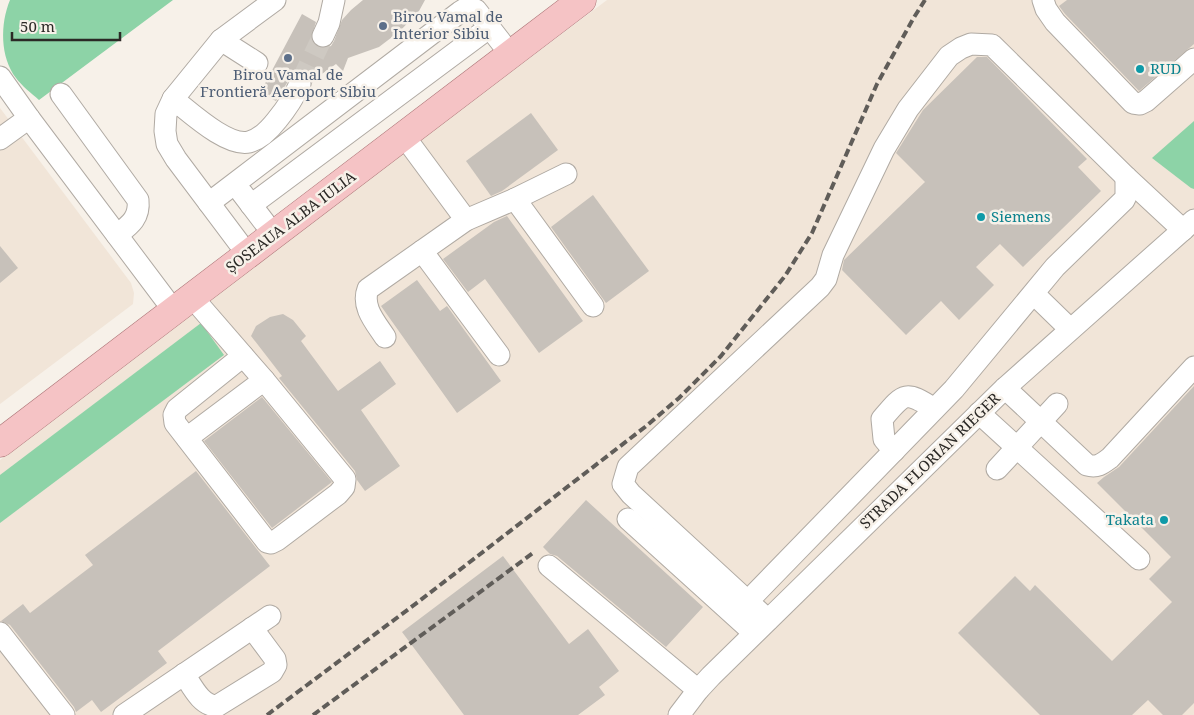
<svg xmlns="http://www.w3.org/2000/svg" width="1194" height="715" viewBox="0 0 1194 715" font-family="'Noto Serif',serif">
  <style>
    .built { fill: #f1e5d8 }
    .green { fill: #8dd3a7 }
    .building { fill: #c7c1ba }
    .lines { fill: none; stroke-linecap: round; stroke-linejoin: round }
    .minor-tunnel { stroke: #cec9c2; stroke-width: 21; stroke-dasharray: 21 11; stroke-linecap: butt }
    .minor-casing { stroke: #b0aaa3; stroke-width: 23 }
    .major-casing { stroke: #aa7375; stroke-width: 29 }
    .minor { stroke: #fff; stroke-width: 21 }
    .major { stroke: #f5c3c5; stroke-width: 28 }
    .rail { stroke: #605d59; stroke-width: 4; stroke-dasharray: 8 4; stroke-linecap: butt }
    .service-dot { fill: #5c6f8a; stroke: #f7f1e9; stroke-width: 2 }
    .culture-dot { fill: #0f9aa8; stroke: #f7f1e9; stroke-width: 2 }
    .labels { text-anchor: middle; stroke-width: 5; stroke-linejoin: round; paint-order: stroke }
    .service-label { font-size: 15px; fill: #4e5e75; stroke: #f7f1e9; text-anchor: start }
    .culture-label { font-size: 15px; fill: #0d838f; stroke: #f7f1e9; text-anchor: start }
    .street-label { font-size: 15px; fill: #2b2926; stroke: #f7f1e9 }
  </style>
  <rect width="100%" height="100%" fill="#f7f1e9"/>
  <g class="built">
    <polygon points="607,0 1194,0 1194,715 0,715 0,460 157,338"/>
    <polygon points="0,108 131,283 134,293 133,304 0,404"/>
  </g>
  <g class="green">
    <path d="M10,0H173L39,100C31,93 22,86 16,78C0,57 0,24 10,0Z"/>
    <polygon points="1194,121 1194,189 1191,188 1152,158"/>
    <polygon points="201,323 224,355 0,523 0,475"/>
  </g>
  <g class="building">
    <polygon points="363,0 425,0 419,11 400,31 379,47 348,58 343,71 336,64 312,81 310,77 305,73 299,72 293,73 276,101 260,93 302,14 316,22 311,38 313,44 317,47 325,48 331,46 334,41 342,20 351,10"/>
    <polygon points="1067,0 1194,0 1194,44 1139,91 1065,14 1059,6"/>
    <polygon points="977,57 987,57 1087,159 1078,167 1101,191 1023,267 1000,244 976,267 994,285 959,320 941,301 906,335 842,270 844,260 925,182 896,153 923,110"/>
    <polygon points="531,113 558,150 502,191 491,196 466,161"/>
    <polygon points="593,195 649,271 606,303 551,227"/>
    <polygon points="507,216 583,321 539,353 485,279 468,292 443,259 494,222"/>
    <polygon points="0,246 18,268 0,283"/>
    <polygon points="417,280 440,311 447,306 501,381 457,413 381,306"/>
    <polygon points="283,314 293,320 306,336 301,341 338,391 380,361 396,384 361,410 400,466 365,491 357,480 355,471 279,378 282,376 251,336 256,326 270,317"/>
    <polygon points="1194,386 1194,703 1182,715 1163,715 1148,700 1132,715 1040,715 958,633 1015,576 1030,591 1035,585 1112,661 1172,602 1149,579 1171,557 1097,483 1104,477 1119,467"/>
    <polygon points="262,397 332,482 272,528 204,441"/>
    <polygon points="196,471 270,566 158,651 167,663 101,712 92,700 76,712 74,707 10,625 1,621 23,604 30,613 93,565 85,555"/>
    <polygon points="586,500 703,607 666,647 557,556 550,554 543,547"/>
    <polygon points="503,556 569,644 588,629 619,671 599,687 605,695 578,715 464,715 402,632"/>
  </g>
  <g class="lines">
    <polyline class="minor-tunnel" points="300,84 323,36"/>
    <g class="minor-casing">
      <g id="minor">
        <polyline points="1043,0 1046,9 1055,22 1133,103 1140,104 1146,101 1194,59"/>
        <polyline points="323,36 329,23 334,0"/>
        <polyline points="221,40 257,63"/>
        <polyline points="0,77 29,118 174,311"/>
        <path d="M61,94L138,200C140,218 130,225 117,235"/>
        <path d="M173,99C190,112 227,147 249,142C261,139 270,129 277,120C286,109 294,97 300,84"/>
        <polyline points="404,136 466,220"/>
        <polyline points="0,139 29,118"/>
        <polyline points="242,193 274,235"/>
        <polyline points="515,199 593,306"/>
        <polyline points="209,203 460,12 468,7 476,10 511,55"/>
        <polyline points="251,205 490,27"/>
        <polyline points="422,251 499,355"/>
        <polyline points="248,255 176,159 167,144 165,131 166,114 173,99 221,40 275,0"/>
        <polyline points="1034,294 1070,329"/>
        <path d="M385,337C376,323 361,307 368,289L466,220L515,199L566,174"/>
        <polyline points="243,356 177,409 174,415 175,423 267,542 271,543 277,540 338,494 344,487 345,479 264,380"/>
        <path d="M1005,388L1087,465C1097,468 1102,464 1110,458L1194,367"/>
        <polyline points="979,413 1139,559"/>
        <polyline points="187,438 264,380 192,297"/>
        <path d="M894,451L884,439L882,419C904,393 905,390 934,409"/>
        <polyline points="997,469 1057,404"/>
        <polyline points="628,519 754,633"/>
        <polyline points="549,566 698,690"/>
        <polyline points="748,601 954,389 1055,267 1124,200 1126,196 1126,177"/>
        <polyline points="768,620 631,494 623,484 628,467 820,287 826,279 833,255 884,149 908,109 949,56 961,48 971,44 992,45 1126,177 1183,230"/>
        <polyline points="0,633 64,715"/>
        <path d="M184,674C192,686 201,706 217,706L272,672L276,665L275,659L252,628"/>
        <polyline points="124,715 270,616"/>
        <polyline points="679,715 698,690 711,676 1005,388 1194,220"/>
      </g>
    </g>
    <g class="major-casing">
      <polyline id="major" points="0,443 582,0"/>
    </g>
    <use href="#minor" class="minor"/>
    <use href="#major" class="major"/>
    <g class="rail">
      <polyline points="267,715 418,602 645,427 679,398 721,356 785,276 812,233 877,84 913,19 925,0"/>
      <polyline points="313,715 533,553"/>
    </g>
  </g>
  <g class="service-dot">
    <circle cx="383" cy="26" r="5"/>
    <circle cx="288" cy="58" r="5"/>
  </g>
  <g class="culture-dot">
    <circle cx="1140" cy="69" r="5"/>
    <circle cx="981" cy="217" r="5"/>
    <circle cx="1164" cy="520" r="5"/>
  </g>
  <g class="labels">
    <g class="service-label">
      <text x="393" y="22">Birou Vamal de<tspan x="393" dy="17">Interior Sibiu</tspan></text>
      <text x="288" y="80" text-anchor="middle">Birou Vamal de<tspan x="288" dy="17">Frontieră Aeroport Sibiu</tspan></text>
    </g>
    <g class="culture-label">
      <text x="1150" y="74">RUD</text>
      <text x="991" y="222">Siemens</text>
      <text x="1154" y="525" text-anchor="end">Takata</text>
    </g>
    <g class="street-label">
      <text transform="translate(291 222) rotate(-37)" y="5">ȘOSEAUA ALBA IULIA</text>
      <text transform="translate(930 461) rotate(-44)" y="5">STRADA FLORIAN RIEGER</text>
    </g>
  </g>
  <path d="M12 32v8h108v-8" fill="none" stroke="#2b2926" stroke-width="2.5"/>
  <text x="20" y="32" font-size="15" fill="#2b2926" stroke="#f7f1e9" stroke-width="4" paint-order="stroke">50 m</text>
</svg>
